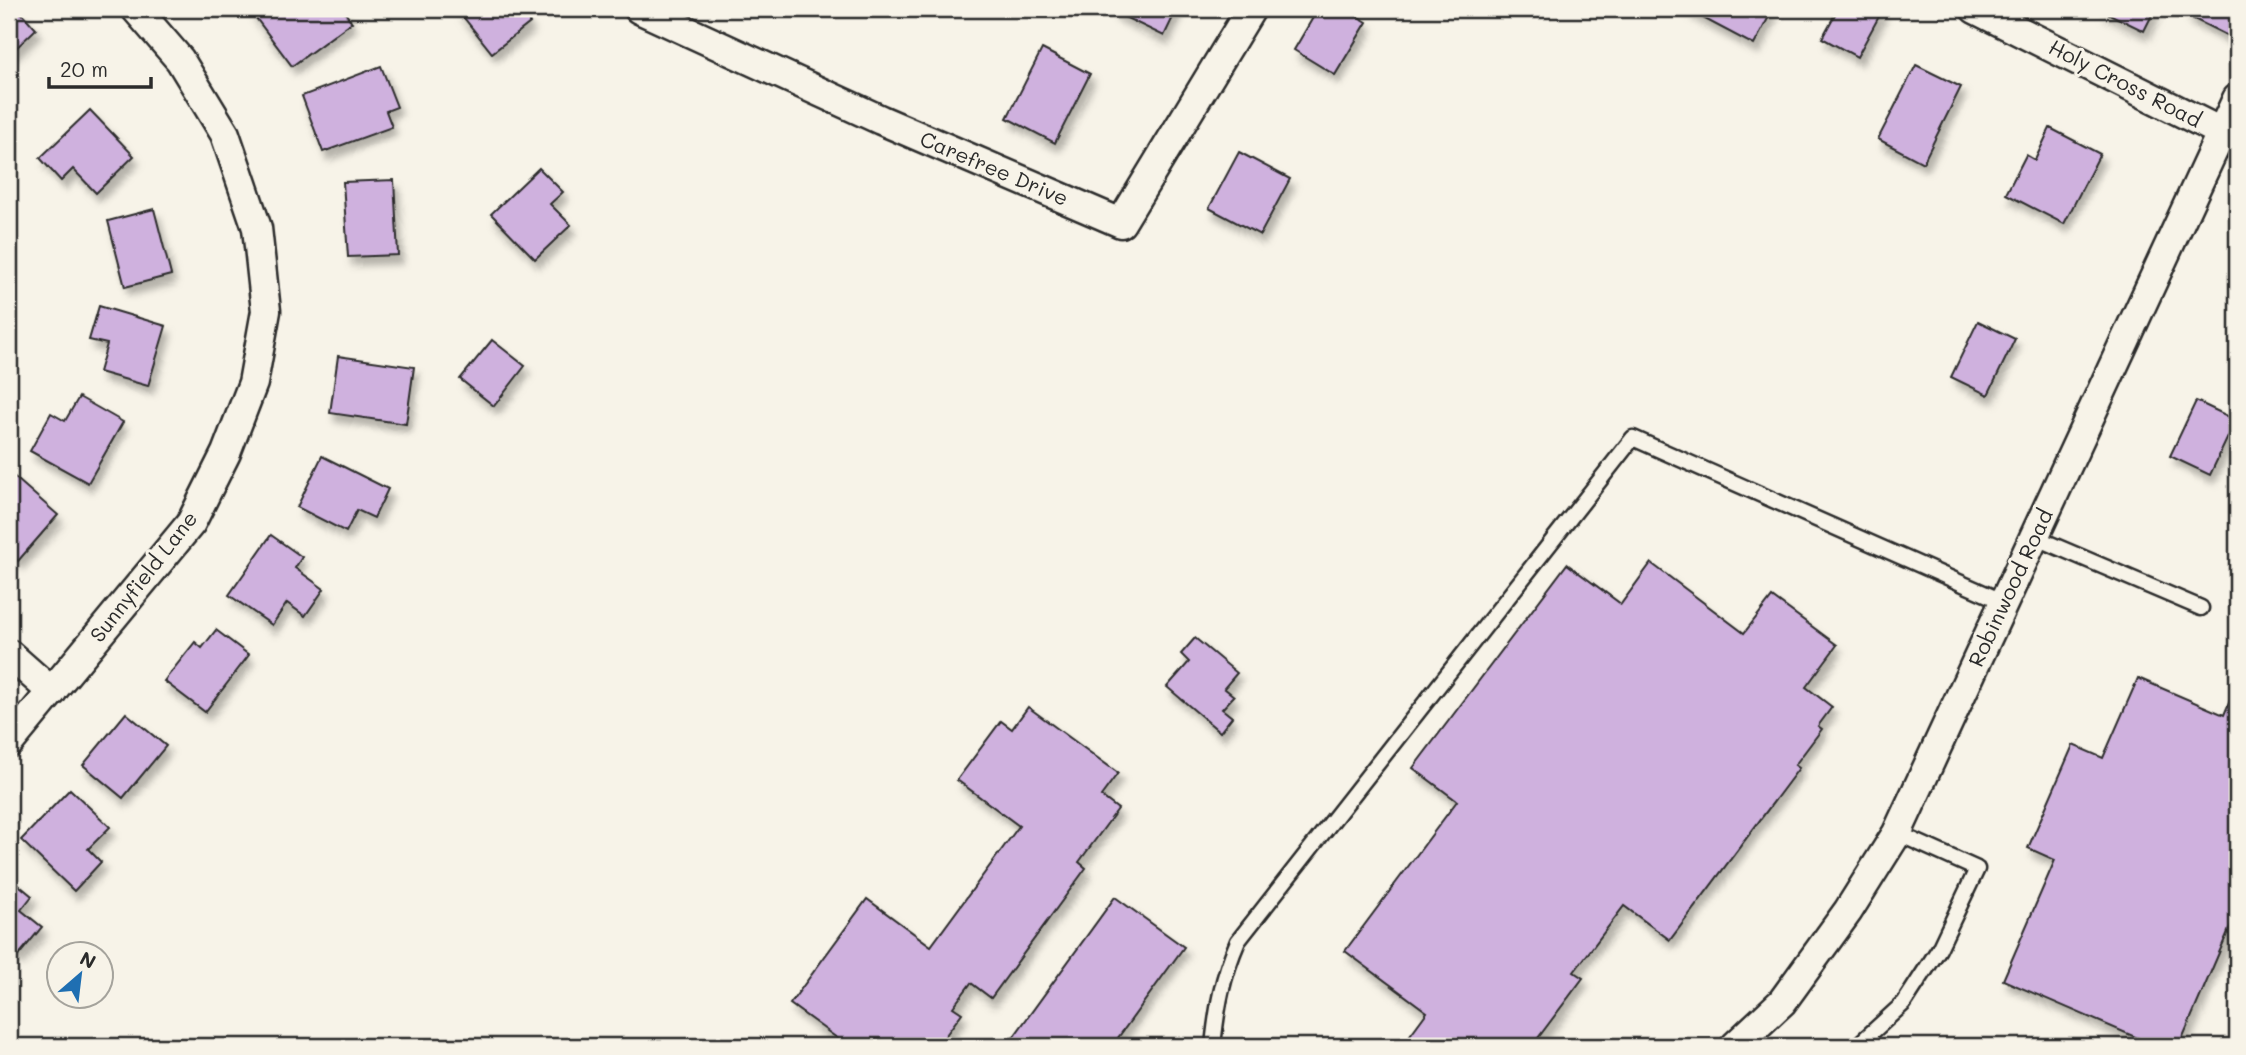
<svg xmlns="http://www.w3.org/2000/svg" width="2246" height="1055" viewBox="0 0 2246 1055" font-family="Mali,sans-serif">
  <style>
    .building { fill: #cfb1de; stroke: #2b2b2b; stroke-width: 2; filter: url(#shadow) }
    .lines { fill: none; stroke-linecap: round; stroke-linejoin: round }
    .lane-casing { stroke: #2b2b2b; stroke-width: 19 }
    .street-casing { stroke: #2b2b2b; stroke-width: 33 }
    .lane { stroke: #f7f3e8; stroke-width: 14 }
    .street { stroke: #f7f3e8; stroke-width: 28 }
    .labels { text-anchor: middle; stroke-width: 6; stroke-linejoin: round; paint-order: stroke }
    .street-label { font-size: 21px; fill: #2b2b2b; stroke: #f7f3e8 }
  </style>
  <defs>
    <filter id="shadow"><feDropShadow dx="4.5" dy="8" stdDeviation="3.5" flood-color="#0004"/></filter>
  </defs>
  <rect width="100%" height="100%" fill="#f7f3e8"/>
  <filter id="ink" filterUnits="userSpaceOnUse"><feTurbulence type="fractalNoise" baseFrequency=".0143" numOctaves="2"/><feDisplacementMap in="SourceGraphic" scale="14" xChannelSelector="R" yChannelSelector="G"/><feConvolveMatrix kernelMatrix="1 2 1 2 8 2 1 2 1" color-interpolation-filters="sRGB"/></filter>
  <g filter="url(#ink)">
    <g class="building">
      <polygon points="9,9 18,9 36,29 9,55"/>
      <polygon points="252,9 342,9 352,22 292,66 250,10"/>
      <polygon points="457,9 519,9 530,23 492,53"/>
      <polygon points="1113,9 1177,9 1164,36 1112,11"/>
      <polygon points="1318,9 1345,9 1367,22 1335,75 1294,50"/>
      <polygon points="1686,9 1773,9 1754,45"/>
      <polygon points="1838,9 1878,9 1882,11 1857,57 1822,38"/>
      <polygon points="2099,9 2155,9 2144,31"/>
      <polygon points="2190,9 2237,9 2237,18 2228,36 2186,15"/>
      <polygon points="1042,49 1090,74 1055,143 1007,118"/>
      <polygon points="1916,65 1961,87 1923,163 1878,139"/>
      <polygon points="381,66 397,107 386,111 392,127 323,152 302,96"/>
      <polygon points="90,110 134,156 96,193 73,169 61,181 40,158"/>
      <polygon points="2050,128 2100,154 2064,224 2006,194 2026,155 2035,160"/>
      <polygon points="1239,152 1290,179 1260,235 1209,208"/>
      <polygon points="539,168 563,192 550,204 571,225 535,259 491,214"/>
      <polygon points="394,180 398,255 348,257 343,182"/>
      <polygon points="154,209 171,275 125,287 108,221"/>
      <polygon points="99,306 166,326 148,386 99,372 107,344 89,340"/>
      <polygon points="1978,321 2015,339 1988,395 1951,377"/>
      <polygon points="492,340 525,366 494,406 460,379"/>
      <polygon points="338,356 414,367 406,424 330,413"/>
      <polygon points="79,397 123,422 88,483 30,451 51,413 65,421"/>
      <polygon points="2196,401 2236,420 2210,475 2170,456"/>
      <polygon points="322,456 388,489 374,518 357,510 346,532 297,507"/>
      <polygon points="10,473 58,515 18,561 9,553"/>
      <polygon points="271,535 302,557 295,568 324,589 305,616 287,603 272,625 229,595"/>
      <polygon points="1651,563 1744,633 1772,597 1837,645 1806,687 1832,707 1818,726 1822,729 1795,765 1799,768 1670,940 1624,906 1574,972 1583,978 1532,1046 1402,1046 1427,1012 1345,951 1457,801 1413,768 1567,564 1621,604"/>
      <polygon points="216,630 249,655 205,712 164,681 195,642 202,648"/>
      <polygon points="1195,638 1237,673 1224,688 1234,696 1222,709 1232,717 1220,732 1167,687 1189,662 1181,654"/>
      <polygon points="2138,678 2224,715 2237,684 2237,911 2179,1046 2156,1046 2003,980 2055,860 2028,848 2073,745 2103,758"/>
      <polygon points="1028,707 1118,773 1101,796 1118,809 1079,862 1086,868 991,998 971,983 953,1007 962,1013 938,1046 848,1046 790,1004 867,899 931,946 1019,826 957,780 1001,721 1012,729"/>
      <polygon points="126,713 166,746 123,798 83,765"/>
      <polygon points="70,789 110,827 88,849 101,862 74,891 21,840"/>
      <polygon points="9,877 32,896 21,910 42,927 18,956 9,949"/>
      <polygon points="1115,897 1184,947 1112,1046 1007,1046"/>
    </g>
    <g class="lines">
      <g class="lane-casing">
        <g id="lane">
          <polyline points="2034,537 2201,608"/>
          <path d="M1213,1046C1217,1007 1222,978 1238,941L1633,438L2004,602"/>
          <polyline points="1857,1046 1904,1003 1939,949 1977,869 1897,833"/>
        </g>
      </g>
      <g class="street-casing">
        <g id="street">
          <polyline points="639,9 881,120 1121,223 1251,9"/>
          <polyline points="1975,9 2237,140"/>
          <polyline points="9,654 52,692"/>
          <polyline points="9,743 191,523 226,453 253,383 266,311 257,228 225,134 180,60 136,9"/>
          <polyline points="1735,1046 1782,1002 1848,911 1897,833 2237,99"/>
        </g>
      </g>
      <use href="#lane" class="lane"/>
      <use href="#street" class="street"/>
    </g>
  </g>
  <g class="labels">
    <g class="street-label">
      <text transform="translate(2125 84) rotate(27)" y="7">Holy Cross Road</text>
      <text transform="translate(994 169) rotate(23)" y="7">Carefree Drive</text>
      <text transform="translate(144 577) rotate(-52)" y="7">Sunnyfield Lane</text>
      <text transform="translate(2011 588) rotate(-65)" y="7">Robinwood Road</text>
    </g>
  </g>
  <rect width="2246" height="1055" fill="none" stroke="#f7f3e8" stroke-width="35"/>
  <rect x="18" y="18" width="2211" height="1020" fill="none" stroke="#2b2b2b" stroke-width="2.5" filter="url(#ink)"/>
  <g transform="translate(80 975) rotate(28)"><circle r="33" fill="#f7f3e8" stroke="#a5a39c" stroke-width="2"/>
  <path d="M0-5L12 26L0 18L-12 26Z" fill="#1f6fb2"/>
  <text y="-10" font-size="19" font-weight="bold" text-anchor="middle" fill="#2b2b2b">N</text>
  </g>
  <path d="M49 77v10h102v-10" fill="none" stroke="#2b2b2b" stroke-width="3.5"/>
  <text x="60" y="77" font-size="21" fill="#2b2b2b" stroke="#f7f3e8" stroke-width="5" paint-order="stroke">20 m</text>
</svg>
